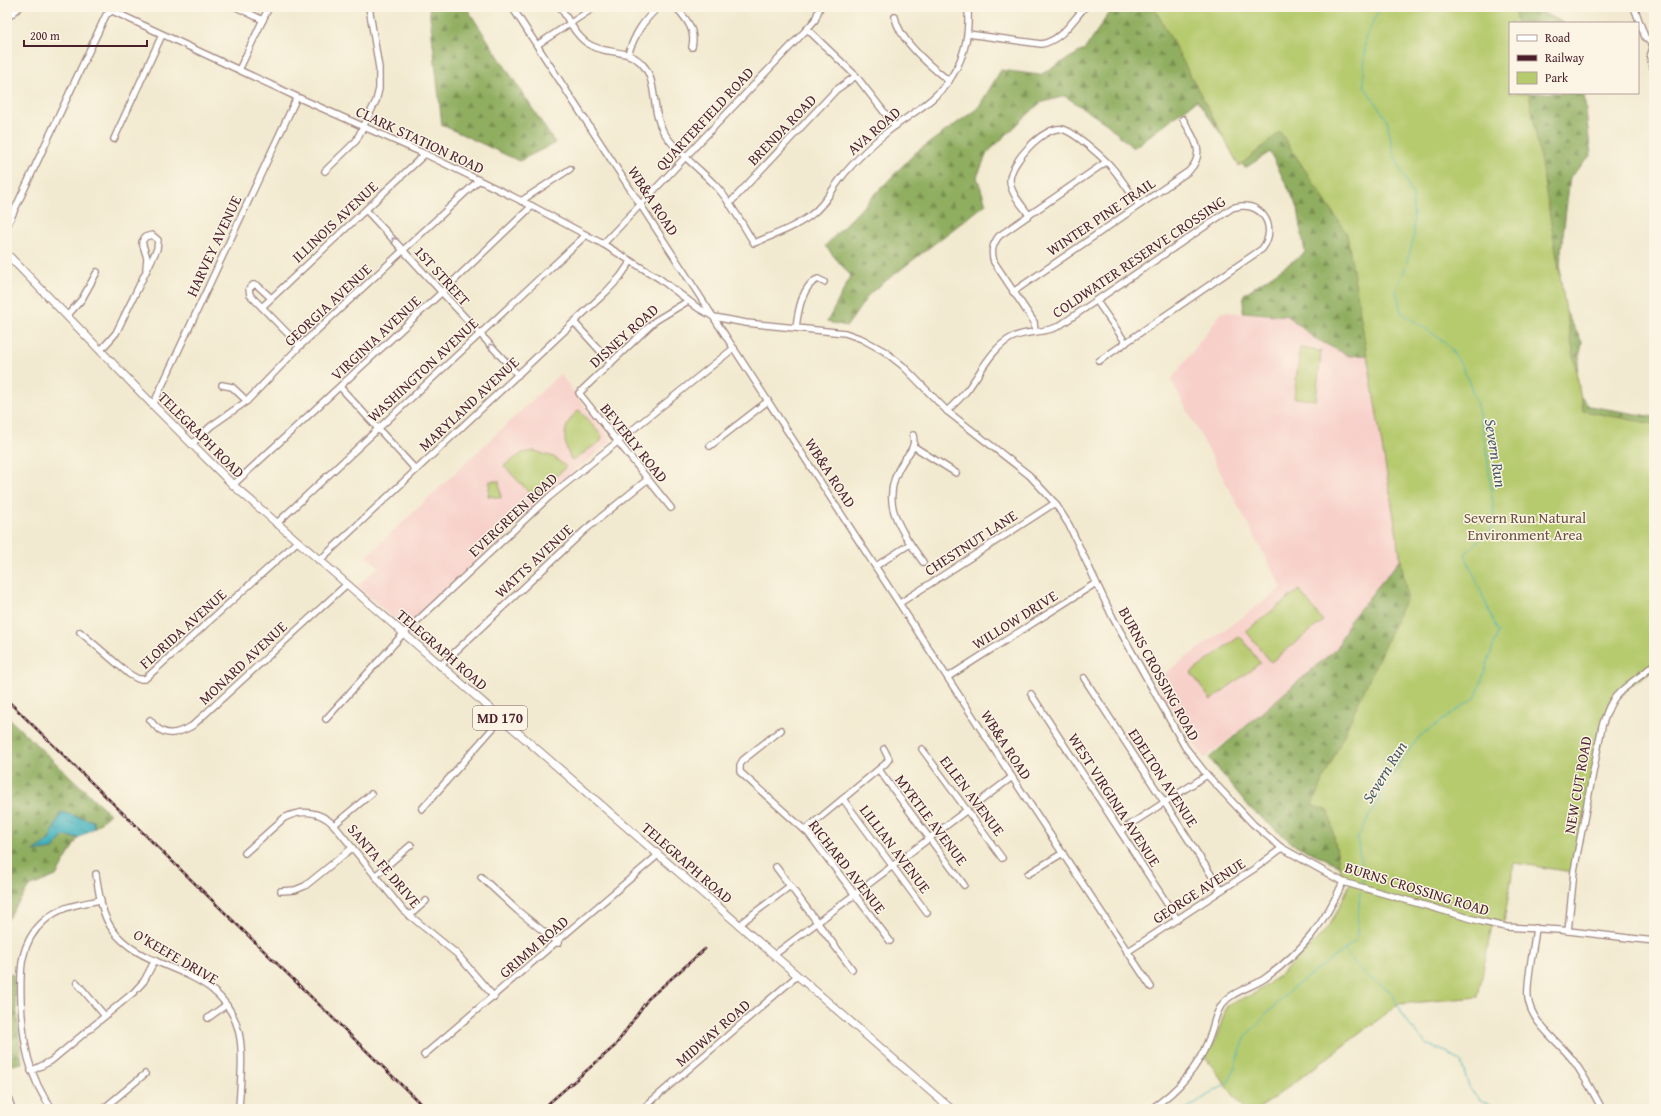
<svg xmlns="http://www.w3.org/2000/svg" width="1661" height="1116" viewBox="0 0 1661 1116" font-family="'Gentium Book Plus',serif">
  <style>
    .built { fill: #f7d0ca }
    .forest { fill: url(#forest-firs); stroke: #6d6646 }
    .park { fill: #b6ca6e; stroke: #80744c }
    .water { fill: url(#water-ripples); stroke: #466874 }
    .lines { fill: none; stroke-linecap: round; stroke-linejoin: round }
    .stream { stroke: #43b2be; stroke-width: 1 }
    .minor-casing { stroke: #9e847e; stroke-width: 8 }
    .major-casing { stroke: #9e847e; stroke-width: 9 }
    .minor { stroke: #fff; stroke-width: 5.5 }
    .major { stroke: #fff; stroke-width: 7 }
    .rail-casing { stroke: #4a1f2b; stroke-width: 2.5 }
    .rail { stroke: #fcf5e5; stroke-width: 1; stroke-dasharray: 3; stroke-linecap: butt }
    .oneway { stroke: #ae9aa0 }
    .labels { text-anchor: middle; stroke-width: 3; stroke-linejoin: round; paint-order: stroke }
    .shield { fill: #fcf5e5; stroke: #7f5f63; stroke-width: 1 }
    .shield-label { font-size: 14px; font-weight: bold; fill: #4a1f2b }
    .street-label { font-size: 15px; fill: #4a1f2b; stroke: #fcf5e5 }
    .park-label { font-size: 15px; fill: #6a523f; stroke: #fcf5e5 }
    .water-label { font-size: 16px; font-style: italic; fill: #475a66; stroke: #fcf5e5 }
  </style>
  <defs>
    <pattern id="forest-firs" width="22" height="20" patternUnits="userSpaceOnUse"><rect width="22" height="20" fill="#90ae61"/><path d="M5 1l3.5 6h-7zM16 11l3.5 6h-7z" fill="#788d50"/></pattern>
    <pattern id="water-ripples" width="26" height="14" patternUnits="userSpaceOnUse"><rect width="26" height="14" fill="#43b2be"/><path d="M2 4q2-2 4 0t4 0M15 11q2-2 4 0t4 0" fill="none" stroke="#3a909b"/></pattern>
  </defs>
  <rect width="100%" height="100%" fill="#fcf5e5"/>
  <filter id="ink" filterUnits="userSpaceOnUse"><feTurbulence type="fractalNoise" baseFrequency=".025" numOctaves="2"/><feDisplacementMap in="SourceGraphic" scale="8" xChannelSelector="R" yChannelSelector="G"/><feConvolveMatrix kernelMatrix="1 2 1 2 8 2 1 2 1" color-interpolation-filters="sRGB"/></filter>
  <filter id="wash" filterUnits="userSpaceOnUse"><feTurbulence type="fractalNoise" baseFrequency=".012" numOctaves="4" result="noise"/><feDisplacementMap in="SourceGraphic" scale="16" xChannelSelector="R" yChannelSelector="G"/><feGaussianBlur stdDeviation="0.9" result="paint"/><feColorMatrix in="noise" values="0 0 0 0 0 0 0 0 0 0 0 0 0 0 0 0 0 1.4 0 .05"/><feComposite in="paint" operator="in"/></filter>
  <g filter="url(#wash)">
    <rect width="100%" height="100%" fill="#f2ead0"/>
    <g class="built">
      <polygon points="1222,312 1287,316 1314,339 1349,356 1366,355 1407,551 1349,622 1333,655 1204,759 1154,681 1282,588 1171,380"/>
      <polygon points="560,374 612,441 561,482 404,628 357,586 379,567 367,556"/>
    </g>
    <g class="forest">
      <polygon points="429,7 466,7 555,143 519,161 442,125"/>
      <polygon points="1113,7 1531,7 1564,23 1510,23 1510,93 1584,93 1591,156 1570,177 1561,251 1559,299 1582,342 1574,389 1589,406 1654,417 1654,647 1609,692 1500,850 1493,915 1339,865 1293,844 1251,809 1209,758 1337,648 1349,622 1407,551 1367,355 1349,356 1314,338 1288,316 1243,312 1244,294 1305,253 1298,208 1270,152 1245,168 1197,100 1133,148 1107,124 1065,96 1040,103 987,153 977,177 986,204 870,293 847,326 827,322 851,276 825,246 915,153 978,108 1001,70 1040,75 1085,49"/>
      <polygon points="7,717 110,814 94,828 93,821 61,813 49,840 34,851 53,849 63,836 78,838 56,876 29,887 7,920"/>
      <polygon points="7,973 13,974 22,1063 7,1066"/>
    </g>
    <g class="park">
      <path d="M1154,7H1514L1517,23H1510V93H1529L1583,411L1654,424V670C1631,683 1618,695 1605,718L1573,872L1514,863L1504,922L1493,920L1478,997L1399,1004L1259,1109H1244L1205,1057L1215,1041L1227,1006C1236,1000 1246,998 1255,993C1275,981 1319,942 1331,922C1339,909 1345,894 1351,881L1342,878L1329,811L1312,805L1407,596L1347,234L1280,132L1239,166Z"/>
      <polygon points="1300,348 1321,351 1316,400 1294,398"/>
      <path d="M579,410L602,436L601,441L572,461C562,443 561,425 579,410Z"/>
      <polygon points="534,451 554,457 566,467 536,494 531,494 504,466 522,453"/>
      <polygon points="490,481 499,481 501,498 488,496"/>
      <polygon points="1299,590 1323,621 1271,662 1246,631"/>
      <polygon points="1240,636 1260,663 1211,700 1191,673"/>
    </g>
    <polygon class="water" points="61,812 93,821 94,828 78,838 63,836 53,849 33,852 49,840"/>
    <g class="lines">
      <g class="stream">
        <path d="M1362,884L1363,877L1357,838L1401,760L1420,736L1476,697L1498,632L1465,554L1495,526C1489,471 1485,393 1450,348C1443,339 1412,320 1401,312L1396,289L1404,272L1414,237L1413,197L1393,152L1387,120L1364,86L1365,39L1380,7"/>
        <polyline points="1344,950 1363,973 1391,992 1406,1021 1426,1044 1446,1052 1461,1062 1470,1089 1482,1102 1505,1109"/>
        <polyline points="1186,1109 1229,1082 1246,1036 1289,991 1356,941 1360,892"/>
      </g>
    </g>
  </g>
  <g filter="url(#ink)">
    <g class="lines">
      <g class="minor-casing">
        <g id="minor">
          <polyline points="104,7 297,97 425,154 532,206 603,244 660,279 698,308 714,317 746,323 845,333 862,339 884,351 903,366 947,411 1029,475 1055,503 1069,525 1113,618 1185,747 1207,775 1253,824 1282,848 1343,882 1483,922 1506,927 1560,930 1654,941"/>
          <polyline points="236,7 263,20"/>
          <polyline points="512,7 1012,777 1151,987"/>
          <path d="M560,7C569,20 576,37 590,45C607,55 629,48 643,65C658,82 651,111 663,131C676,152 698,167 715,185C731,202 742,224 754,243C773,235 794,228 811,215C826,204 833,187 845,173C857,159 871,145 886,133C908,115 937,101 952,76C966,54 969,33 968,7"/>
          <path d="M676,7C687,20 696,30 692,47"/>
          <polyline points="1634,7 1645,37 1653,45"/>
          <path d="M895,17C899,40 931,67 949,81"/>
          <polyline points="7,18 20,7"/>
          <polyline points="807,29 856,76 895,126"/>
          <path d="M968,34L1041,44C1061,41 1072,21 1085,7"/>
          <polyline points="1654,44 1650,57 1654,70"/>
          <polyline points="537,45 595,7"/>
          <path d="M628,54C635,35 643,20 659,7"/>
          <polyline points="239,70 269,7"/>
          <polyline points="114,139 162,35"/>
          <polyline points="325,171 356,141 376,101 379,89 379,68 369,7"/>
          <polyline points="521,201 570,169"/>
          <polyline points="729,204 836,90 856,76"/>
          <polyline points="366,210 518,375"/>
          <path d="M1029,215C1022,205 1010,193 1010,180C1010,163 1043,126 1062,129C1075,132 1106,160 1114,170C1123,181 1131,194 1139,205"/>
          <polyline points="7,226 106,15 118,7"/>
          <polyline points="603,244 807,29 815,20 820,7"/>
          <path d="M1013,292L1189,171C1207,152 1193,138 1183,119"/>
          <polyline points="271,298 257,285 253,285 249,289 250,295 300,346"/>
          <polyline points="1096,300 1126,343"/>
          <polyline points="262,307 425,154"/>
          <polyline points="67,316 82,299 97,272"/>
          <polyline points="574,322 611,363"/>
          <path d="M796,327C798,312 802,285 818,279L824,282"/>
          <path d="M1035,332L1034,322L994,262C991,252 992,245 999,236L1106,162"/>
          <polyline points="100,351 116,333 157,249 158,240 152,235 145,237 142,242 147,258 146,269"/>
          <polyline points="222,385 232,387 247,401"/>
          <polyline points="340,387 416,470"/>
          <polyline points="153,405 297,97"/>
          <path d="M947,411C954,404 962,397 968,389C981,372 992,348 1011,338C1026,330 1044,334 1059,326L1232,208C1259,198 1280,226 1262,249L1099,361"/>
          <path d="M913,435C916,446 910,452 904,460C877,501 899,527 923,562"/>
          <polyline points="192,444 211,426 247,401 300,346 479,180"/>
          <polyline points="710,446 768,401"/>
          <polyline points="913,446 956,473"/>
          <polyline points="233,485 441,293 532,206"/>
          <polyline points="671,508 579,393 655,321 688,301"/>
          <polyline points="276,524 586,235"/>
          <polyline points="319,561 606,292 620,277 631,261"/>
          <polyline points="876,566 910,544"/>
          <polyline points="900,603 1055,503"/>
          <polyline points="80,632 129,674 138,679 145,679 297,542"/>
          <polyline points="440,666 585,530 648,479"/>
          <polyline points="948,677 1096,583"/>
          <polyline points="1084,678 1221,890"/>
          <polyline points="1031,694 1177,919"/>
          <polyline points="326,719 403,634 549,497 734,348"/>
          <path d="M150,720C163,738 175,735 192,726L346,585"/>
          <polyline points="781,730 743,760 740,765 740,772 809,834 890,941"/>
          <polyline points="922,749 1002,858"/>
          <polyline points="879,770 964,885"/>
          <polyline points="843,799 927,913"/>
          <polyline points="975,805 1012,777"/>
          <polyline points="422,809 501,719"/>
          <polyline points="334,825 371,794"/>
          <polyline points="805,830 885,764 889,759 884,749"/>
          <polyline points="1120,831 1207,775"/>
          <path d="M245,853L284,818C302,809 320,811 334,825L403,910L457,954L494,997"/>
          <polyline points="776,867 852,969"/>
          <path d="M96,874C99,893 101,913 112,929C145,976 223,963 239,1033C244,1055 240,1086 239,1109"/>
          <polyline points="1028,874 1063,853"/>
          <polyline points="375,876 411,845"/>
          <polyline points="481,877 518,911 558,943"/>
          <polyline points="281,891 295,890 305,886 352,848"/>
          <polyline points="409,916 426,901"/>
          <polyline points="740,926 745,920 790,886"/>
          <path d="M1536,928C1534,947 1526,981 1528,998C1531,1023 1557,1040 1572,1059C1584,1075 1593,1092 1602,1109"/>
          <path d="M1568,931L1574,871L1602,726C1606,715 1609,703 1617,695C1628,683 1643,676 1654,664"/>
          <polyline points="1127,952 1254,869 1282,848"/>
          <polyline points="774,955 967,810"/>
          <polyline points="77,983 105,1016"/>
          <polyline points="208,1018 226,1005"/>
          <polyline points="424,1055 658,855"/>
          <polyline points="31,1071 51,1061 134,992 144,981 155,960"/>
          <polyline points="7,1094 12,1109"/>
          <path d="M52,1109C28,1077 23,1042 21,1002C20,972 19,943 44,921C60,906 80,904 101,900"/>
          <polyline points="103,1109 145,1074"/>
          <polyline points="645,1109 648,1104 797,976"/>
          <path d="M1151,1109C1176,1092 1197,1070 1208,1041C1213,1030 1214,1016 1221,1006C1230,992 1250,988 1264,979C1301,953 1325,923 1343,882"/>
        </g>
      </g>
      <g class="major-casing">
        <polyline id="major" points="7,254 153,405 233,485 951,1109"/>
      </g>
      <use href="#minor" class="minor"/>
      <use href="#major" class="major"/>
      <g class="rail-casing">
        <g id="rail">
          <polyline points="7,700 426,1109"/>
          <polyline points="542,1109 615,1046 648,999 705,949"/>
        </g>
      </g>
      <use href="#rail" class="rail"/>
    </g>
    <defs><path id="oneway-chevron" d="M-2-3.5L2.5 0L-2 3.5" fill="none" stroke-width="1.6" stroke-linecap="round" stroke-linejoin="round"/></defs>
    <g class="oneway">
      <use href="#oneway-chevron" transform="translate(394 240) rotate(-132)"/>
      <use href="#oneway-chevron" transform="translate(491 346) rotate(-134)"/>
    </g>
  </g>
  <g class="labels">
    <rect class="shield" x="473" y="706" width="54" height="24" rx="3"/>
    <g class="shield-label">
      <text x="500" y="723">MD 170</text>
    </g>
    <g class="street-label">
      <text transform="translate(705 119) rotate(-47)" y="5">QUARTERFIELD ROAD</text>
      <text transform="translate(782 130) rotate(-46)" y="5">BRENDA ROAD</text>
      <text transform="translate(874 131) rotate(-41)" y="5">AVA ROAD</text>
      <text transform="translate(420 140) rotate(25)" y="5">CLARK STATION ROAD</text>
      <text transform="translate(653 201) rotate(57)" y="5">WB&amp;A ROAD</text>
      <text transform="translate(1101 217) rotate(-34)" y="5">WINTER PINE TRAIL</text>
      <text transform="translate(335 222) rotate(-43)" y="5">ILLINOIS AVENUE</text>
      <text transform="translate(214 246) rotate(-65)" y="5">HARVEY AVENUE</text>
      <text transform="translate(1139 257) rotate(-34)" y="5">COLDWATER RESERVE CROSSING</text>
      <text transform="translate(442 276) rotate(48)" y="5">1ST STREET</text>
      <text transform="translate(328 305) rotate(-43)" y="5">GEORGIA AVENUE</text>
      <text transform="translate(624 336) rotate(-42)" y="5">DISNEY ROAD</text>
      <text transform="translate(376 338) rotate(-43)" y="5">VIRGINIA AVENUE</text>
      <text transform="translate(423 370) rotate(-43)" y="5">WASHINGTON AVENUE</text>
      <text transform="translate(469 404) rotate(-43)" y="5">MARYLAND AVENUE</text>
      <text transform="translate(201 435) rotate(45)" y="5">TELEGRAPH ROAD</text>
      <text transform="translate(634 443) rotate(51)" y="5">BEVERLY ROAD</text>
      <text transform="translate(830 473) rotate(57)" y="5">WB&amp;A ROAD</text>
      <text transform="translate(513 515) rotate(-43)" y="5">EVERGREEN ROAD</text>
      <text transform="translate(971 543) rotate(-33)" y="5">CHESTNUT LANE</text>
      <text transform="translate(534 561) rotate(-43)" y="5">WATTS AVENUE</text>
      <text transform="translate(1015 620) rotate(-32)" y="5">WILLOW DRIVE</text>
      <text transform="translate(183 629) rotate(-42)" y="5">FLORIDA AVENUE</text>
      <text transform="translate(442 650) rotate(41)" y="5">TELEGRAPH ROAD</text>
      <text transform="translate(243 663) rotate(-43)" y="5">MONARD AVENUE</text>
      <text transform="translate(1159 674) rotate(61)" y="5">BURNS CROSSING ROAD</text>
      <text transform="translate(1006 745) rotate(57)" y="5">WB&amp;A ROAD</text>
      <text transform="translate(1163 778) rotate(57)" y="5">EDELTON AVENUE</text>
      <text transform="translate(1578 785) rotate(-80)" y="5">NEW CUT ROAD</text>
      <text transform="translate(972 796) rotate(53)" y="5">ELLEN AVENUE</text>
      <text transform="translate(1114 800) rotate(57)" y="5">WEST VIRGINIA AVENUE</text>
      <text transform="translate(931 820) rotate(53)" y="5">MYRTLE AVENUE</text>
      <text transform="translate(895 849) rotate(53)" y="5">LILLIAN AVENUE</text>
      <text transform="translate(687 863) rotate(41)" y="5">TELEGRAPH ROAD</text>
      <text transform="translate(384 866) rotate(50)" y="5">SANTA FE DRIVE</text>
      <text transform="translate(847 867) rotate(52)" y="5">RICHARD AVENUE</text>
      <text transform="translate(1417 889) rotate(17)" y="5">BURNS CROSSING ROAD</text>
      <text transform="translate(1199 891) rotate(-33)" y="5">GEORGE AVENUE</text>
      <text transform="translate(534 947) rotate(-41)" y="5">GRIMM ROAD</text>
      <text transform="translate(176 957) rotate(30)" y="5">O'KEEFE DRIVE</text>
      <text transform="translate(713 1033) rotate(-41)" y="5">MIDWAY ROAD</text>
    </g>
    <g class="park-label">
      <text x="1525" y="523">Severn Run Natural<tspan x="1525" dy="17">Environment Area</tspan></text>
    </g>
    <g class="water-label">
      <text transform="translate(1496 453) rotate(81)" y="6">Severn Run</text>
      <text transform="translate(1384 772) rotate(-58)" y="6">Severn Run</text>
    </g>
  </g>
  <rect width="1661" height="1116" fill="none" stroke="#fcf5e5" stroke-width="24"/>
  <rect x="1509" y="22" width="130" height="72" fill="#fcf5e5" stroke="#b59f9b"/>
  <rect x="1517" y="35" width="20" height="6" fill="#ffffff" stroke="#b59f9b"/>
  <text x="1545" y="42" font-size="12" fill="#4a1f2b">Road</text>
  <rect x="1517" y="55" width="20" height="6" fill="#4a1f2b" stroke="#b59f9b"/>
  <text x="1545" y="62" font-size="12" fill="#4a1f2b">Railway</text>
  <rect x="1517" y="72" width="20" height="12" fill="#b6ca6e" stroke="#b59f9b"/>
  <text x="1545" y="82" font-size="12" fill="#4a1f2b">Park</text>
  <path d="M24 40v6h123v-6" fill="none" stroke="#4a1f2b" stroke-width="2"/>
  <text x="30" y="40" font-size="12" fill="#4a1f2b" stroke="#fcf5e5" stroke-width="3" paint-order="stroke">200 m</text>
</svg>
